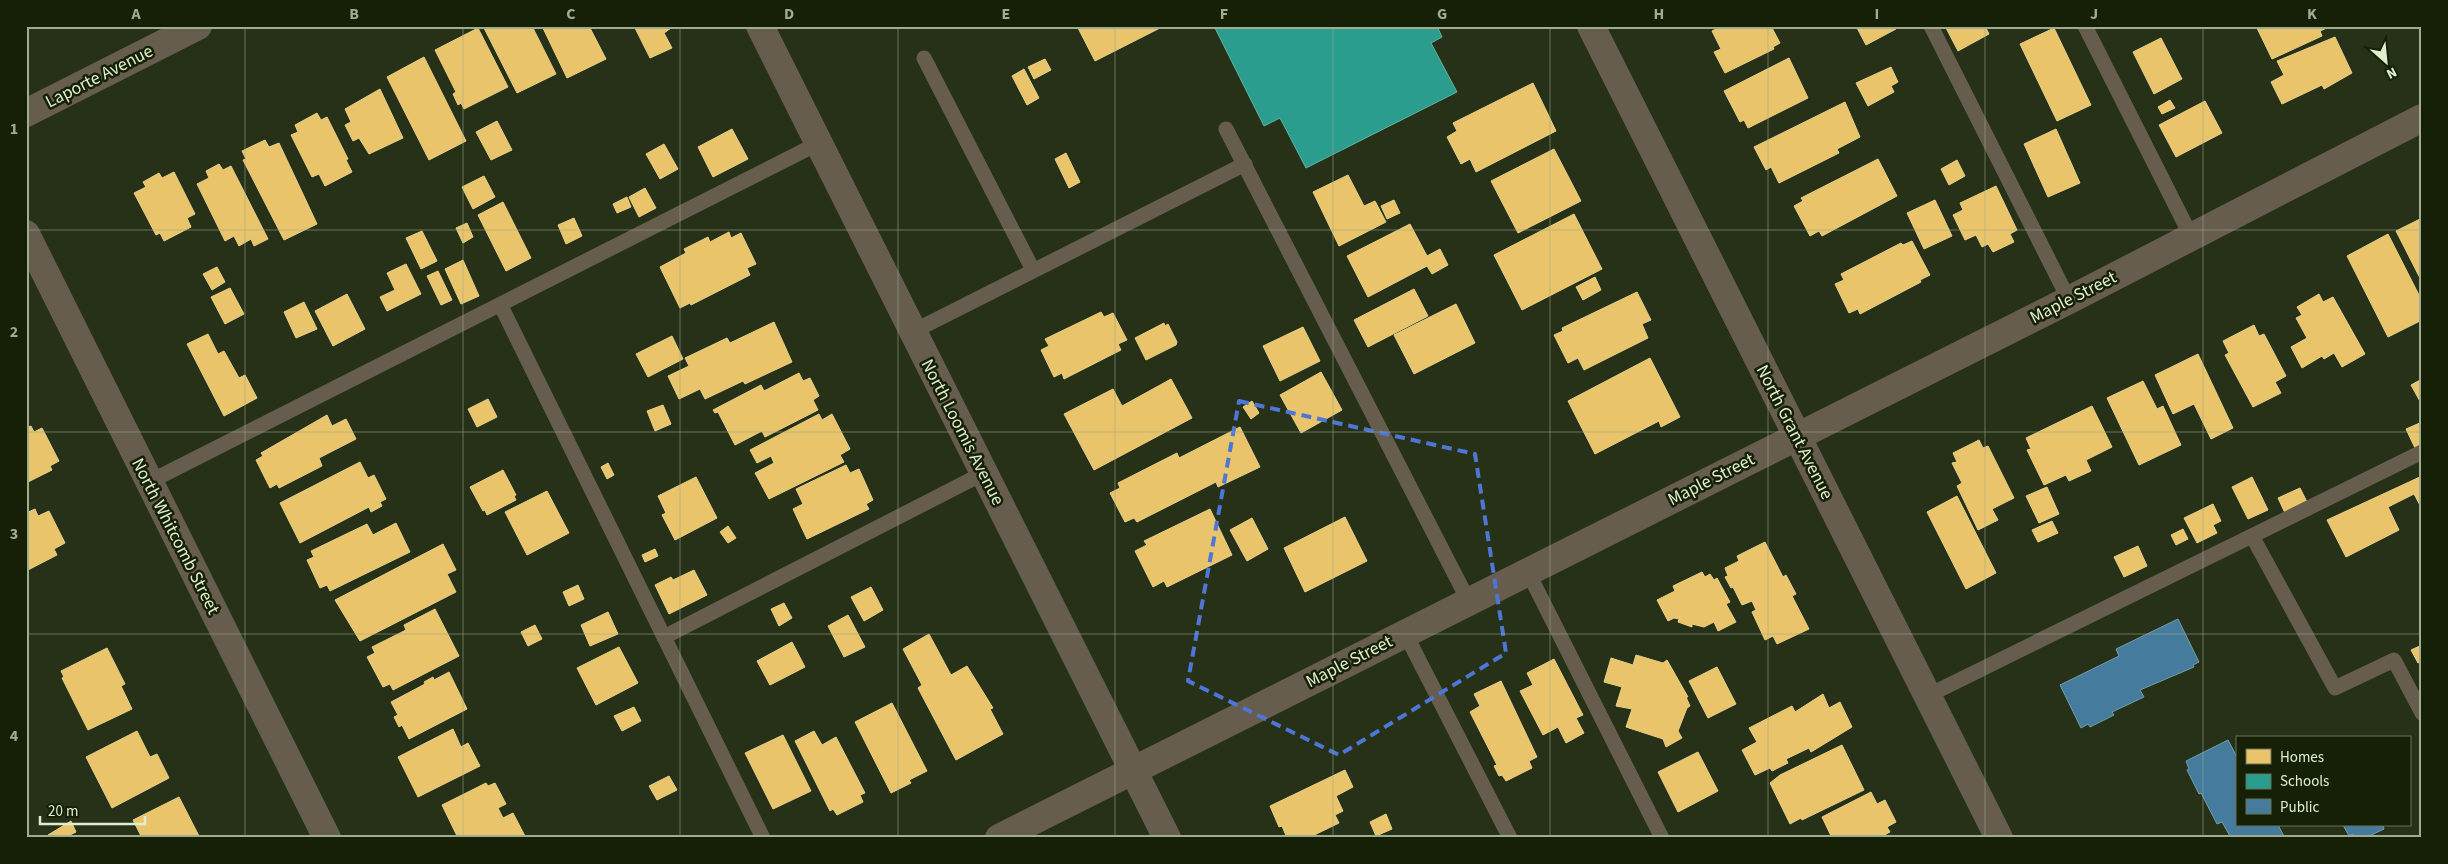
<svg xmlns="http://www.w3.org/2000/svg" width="2448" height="864" viewBox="0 0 2448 864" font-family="'Source Sans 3',sans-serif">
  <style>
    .homes { fill: #e9c46a; stroke: #e6d188 }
    .schools { fill: #2a9d8f; stroke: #60b5a2 }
    .public { fill: #457b9d; stroke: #739eab }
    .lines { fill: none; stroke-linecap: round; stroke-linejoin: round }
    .service { stroke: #665d4f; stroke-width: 15 }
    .minor { stroke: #665d4f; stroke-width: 28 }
    .tertiary { stroke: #665d4f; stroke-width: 28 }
    .marked { fill: none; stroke: #4e76d5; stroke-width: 4; stroke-dasharray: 10 6; stroke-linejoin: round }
    .grid { fill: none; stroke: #9fac8d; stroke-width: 1; stroke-opacity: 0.55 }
    .labels { text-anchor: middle; stroke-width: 5; stroke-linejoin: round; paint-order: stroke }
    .street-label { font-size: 18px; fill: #dfeecd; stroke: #162007 }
    .neatline { fill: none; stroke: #9fac8d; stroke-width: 2 }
    .grid-label { font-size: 16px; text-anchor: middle; font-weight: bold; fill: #9fac8d }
  </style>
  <rect width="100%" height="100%" fill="#273117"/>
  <g class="homes">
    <polygon points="483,26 532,26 556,74 517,93"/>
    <polygon points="542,26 589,26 606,59 567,78"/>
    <polygon points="634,26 674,26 664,33 672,48 650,58"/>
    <polygon points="1077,26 1159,26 1160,28 1095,61"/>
    <polygon points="1722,26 1771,26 1780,43 1773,47 1774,49 1725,73 1714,52 1721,49 1712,31"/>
    <polygon points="1856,26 1894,26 1896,29 1866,45"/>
    <polygon points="1945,26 1985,26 1989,34 1958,51"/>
    <polygon points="2256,26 2329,26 2329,27 2320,31 2322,36 2272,59"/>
    <polygon points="478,28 508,87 464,109 461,103 458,105 453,94 456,92 435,50"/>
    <polygon points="2054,28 2091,105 2057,121 2020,44"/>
    <polygon points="2335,37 2352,73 2324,89 2322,85 2282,104 2271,82 2284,75 2277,61"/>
    <polygon points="2161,38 2182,79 2154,94 2133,52"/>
    <polygon points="424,57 466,141 429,160 387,77"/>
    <polygon points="1789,58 1808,98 1748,128 1744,120 1740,122 1724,91"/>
    <polygon points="1045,59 1051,70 1034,79 1028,67"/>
    <polygon points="1891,67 1898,82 1891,86 1894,92 1868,106 1856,83"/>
    <polygon points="1024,69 1039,98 1027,105 1012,76"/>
    <polygon points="1533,83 1556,131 1476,172 1470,159 1461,164 1447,137 1457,131 1453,123"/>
    <polygon points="380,89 403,138 369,154 359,138 353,141 345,125 351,122 345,109"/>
    <polygon points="2170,100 2175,108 2162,114 2158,107"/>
    <polygon points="2205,101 2222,133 2176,157 2159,125"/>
    <polygon points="1845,102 1860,137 1837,149 1839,153 1779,183 1771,167 1766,170 1754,147"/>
    <polygon points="317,113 321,120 327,117 348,159 346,160 352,172 325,186 319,174 312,177 291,135 298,132 295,125"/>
    <polygon points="497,121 512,150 491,160 476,132"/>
    <polygon points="732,129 748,159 713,177 698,147"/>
    <polygon points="2056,129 2080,183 2048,197 2024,144"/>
    <polygon points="265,140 269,147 279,143 317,224 284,240 243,160 246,159 242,151"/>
    <polygon points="664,144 678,169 660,179 646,154"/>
    <polygon points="1554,149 1581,201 1518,233 1491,181"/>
    <polygon points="1066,153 1080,182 1069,188 1055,159"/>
    <polygon points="1878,159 1897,196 1822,236 1819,231 1810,236 1794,206 1803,201 1801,198"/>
    <polygon points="1957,160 1965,176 1949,185 1941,169"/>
    <polygon points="219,164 223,170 231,166 268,239 254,246 251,239 239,246 234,236 225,241 197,184 209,178 206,171"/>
    <polygon points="174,172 195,214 187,218 191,227 164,241 160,233 156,235 134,193 146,187 143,182 159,173 162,178"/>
    <polygon points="1348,175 1364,206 1375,201 1386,222 1339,246 1313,192"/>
    <polygon points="484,176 495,197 473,209 462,187"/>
    <polygon points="1996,186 2017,230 2010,234 2014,242 1993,252 1988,244 1982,247 1976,235 1965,240 1953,215 1963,210 1960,203"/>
    <polygon points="645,188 656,208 639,217 629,197"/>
    <polygon points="627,197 631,207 617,213 613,204"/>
    <polygon points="1394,200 1400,213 1387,219 1381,206"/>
    <polygon points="1935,200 1952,236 1924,249 1907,213"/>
    <polygon points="503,202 531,258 506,271 478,215"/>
    <polygon points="1574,214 1602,269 1522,310 1494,255"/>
    <polygon points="574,218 582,236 566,244 558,225"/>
    <polygon points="2422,218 2422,282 2396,231"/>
    <polygon points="467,223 473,237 463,243 456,228"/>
    <polygon points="1410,224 1427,256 1440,249 1448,265 1432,274 1427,266 1368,297 1347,256"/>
    <polygon points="422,231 437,261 421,269 406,238"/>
    <polygon points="729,232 731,238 741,233 756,264 747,268 750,275 691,305 690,303 680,308 660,267 686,253 684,249 708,237 710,242"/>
    <polygon points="2388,234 2422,301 2422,320 2388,337 2347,256"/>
    <polygon points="1912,241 1930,275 1920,280 1921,282 1860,314 1858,309 1849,313 1835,284 1844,280 1841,274 1901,243 1903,245"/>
    <polygon points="463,260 479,296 461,304 445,269"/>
    <polygon points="406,264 421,294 387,311 380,297 395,290 387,273"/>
    <polygon points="217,267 225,282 212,290 203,274"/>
    <polygon points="438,271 452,300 441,305 427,276"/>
    <polygon points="1595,277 1601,290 1583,300 1576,287"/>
    <polygon points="230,288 244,314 225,324 211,297"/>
    <polygon points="1414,289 1428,316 1368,347 1354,320"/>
    <polygon points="1637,292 1651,320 1642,324 1648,338 1584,370 1578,358 1568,363 1554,335 1563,331 1562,328"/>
    <polygon points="347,294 365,329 333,346 315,311"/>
    <polygon points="2319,294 2323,302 2333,297 2365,354 2342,367 2334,353 2324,359 2322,356 2302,368 2291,347 2307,338 2296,318 2302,315 2297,307"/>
    <polygon points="304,302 317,329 296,338 284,312"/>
    <polygon points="1456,304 1475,343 1414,374 1394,335"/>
    <polygon points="1101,312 1104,317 1113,313 1127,340 1118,344 1121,350 1064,379 1062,373 1054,377 1041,350 1049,346 1045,339"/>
    <polygon points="774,322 792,362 745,384 743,381 705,399 700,389 679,399 668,376 689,366 685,358 727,338 730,343"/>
    <polygon points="1164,323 1165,326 1168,324 1177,342 1176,345 1146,360 1135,338"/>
    <polygon points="2254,325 2259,336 2264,334 2286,376 2275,382 2281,393 2253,407 2225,355 2229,353 2223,341"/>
    <polygon points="1303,327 1320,361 1280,381 1263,346"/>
    <polygon points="208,334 218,354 224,351 239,378 245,375 257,398 224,416 187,344"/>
    <polygon points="672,336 683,359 648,377 636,354"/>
    <polygon points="2198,354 2233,428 2211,439 2194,404 2173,414 2155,375"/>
    <polygon points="1650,358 1680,417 1661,427 1659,421 1595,454 1568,401"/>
    <polygon points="1321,372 1342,410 1301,433 1280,395"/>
    <polygon points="799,373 803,381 810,378 819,396 813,400 818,410 765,437 762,431 735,445 718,412 715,413 713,410 761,385 764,391"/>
    <polygon points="1171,379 1192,418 1094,470 1064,414 1113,389 1122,406"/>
    <polygon points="2422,379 2422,405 2411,385"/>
    <polygon points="2143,381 2157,409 2163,406 2181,445 2139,465 2107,398"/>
    <polygon points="488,399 497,417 477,427 468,409"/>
    <polygon points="1252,401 1259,413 1251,419 1243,407"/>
    <polygon points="663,405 671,424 655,431 647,411"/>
    <polygon points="2092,406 2112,447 2086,460 2091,471 2069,481 2066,475 2044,485 2027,450 2031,449 2026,438"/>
    <polygon points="819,414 822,420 832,414 850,449 840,455 844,462 769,499 755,473 774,463 771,456 757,463 750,450"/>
    <polygon points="327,415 332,426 346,419 356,439 319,458 322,466 279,488 277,484 270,488 256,460 263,456 261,453"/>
    <polygon points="2422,422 2422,444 2415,448 2406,429"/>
    <polygon points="31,426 34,432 42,428 59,461 50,466 52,470 26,483 26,428"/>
    <polygon points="1240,427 1260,467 1218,487 1216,482 1137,522 1134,518 1125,522 1110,493 1120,488 1118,483 1177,453 1179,458"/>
    <polygon points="1979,440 1983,448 1988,446 2014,498 1992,509 1998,520 1978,530 1957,486 1962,483 1952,463 1957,462 1953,453"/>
    <polygon points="360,462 368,478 374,475 386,499 380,502 382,506 371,512 369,507 300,543 280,503"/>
    <polygon points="608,463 614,475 607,479 601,467"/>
    <polygon points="846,465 850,473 859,469 873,500 866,504 869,509 807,539 793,509 803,504 796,489"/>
    <polygon points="503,470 516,495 514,496 516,500 487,515 485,510 483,511 470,487"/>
    <polygon points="2422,476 2422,509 2414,494 2388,507 2399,530 2346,557 2327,520"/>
    <polygon points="696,477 717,518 675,540 662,515 666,513 658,496"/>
    <polygon points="2252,477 2268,510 2248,519 2232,487"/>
    <polygon points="2047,487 2059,514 2039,523 2026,496"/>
    <polygon points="2300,488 2307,502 2285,513 2278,498"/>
    <polygon points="547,491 569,533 527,555 505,512"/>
    <polygon points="1957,496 1996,573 1966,589 1927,512"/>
    <polygon points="2213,504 2221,521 2213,525 2217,533 2197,543 2184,518"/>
    <polygon points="35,509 38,516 49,511 65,543 54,549 57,555 26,571 26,513"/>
    <polygon points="1210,509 1232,555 1167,587 1164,581 1153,587 1135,551 1147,545 1144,541"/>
    <polygon points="1345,517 1367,561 1305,592 1284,548"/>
    <polygon points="1252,518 1268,549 1247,561 1230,530"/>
    <polygon points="2052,521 2058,533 2038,542 2032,530"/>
    <polygon points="396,523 410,552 330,591 327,585 320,588 307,560 314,557 311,551 367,524 373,535"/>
    <polygon points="728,526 736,538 728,543 720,532"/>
    <polygon points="2183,529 2188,539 2176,545 2171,535"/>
    <polygon points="1765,542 1783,577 1786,575 1796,594 1792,596 1809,629 1777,644 1773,636 1765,640 1752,612 1756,610 1752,601 1742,605 1733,587 1731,588 1725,577 1728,576 1725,568 1739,561 1737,556"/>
    <polygon points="443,544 456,570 447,574 456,592 360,641 335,600"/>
    <polygon points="2138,546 2147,566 2124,577 2114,557"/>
    <polygon points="655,549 658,556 645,562 642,555"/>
    <polygon points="694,570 707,595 669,614 655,585 671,577 673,580"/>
    <polygon points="1702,572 1705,577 1710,574 1714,580 1717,578 1730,602 1726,604 1736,622 1718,631 1714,622 1704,627 1692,624 1692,627 1678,622 1679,619 1674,618 1668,621 1657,600 1675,591 1673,586"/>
    <polygon points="578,585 584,599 569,606 563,592"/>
    <polygon points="871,587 883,610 864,621 851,597"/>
    <polygon points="784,603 792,618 779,626 771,609"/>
    <polygon points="435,609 459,656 393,690 390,684 383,687 367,657 375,653 372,647 406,630 404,625"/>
    <polygon points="608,612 618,634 590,646 581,625"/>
    <polygon points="848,615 865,647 844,657 828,626"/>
    <polygon points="535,625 542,639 528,646 521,632"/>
    <polygon points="929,634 951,675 967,666 993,708 990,709 1003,734 956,760 918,688 922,685 903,649"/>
    <polygon points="792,642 805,667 770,685 757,661"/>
    <polygon points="2422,645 2422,661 2418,663 2411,650"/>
    <polygon points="619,647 638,683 596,705 577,668"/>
    <polygon points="107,648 125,684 121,686 132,709 88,730 62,678 64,677 61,671"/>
    <polygon points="1636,655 1663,663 1667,660 1688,697 1686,697 1690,706 1687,708 1678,731 1682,738 1666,747 1663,739 1626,727 1632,709 1616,706 1622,687 1604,682 1611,658 1633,665"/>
    <polygon points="1554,659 1583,715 1576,718 1584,733 1566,743 1558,727 1543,735 1520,691 1533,685 1527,673"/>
    <polygon points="1717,667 1736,704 1708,718 1689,681"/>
    <polygon points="449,672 467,709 409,739 402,725 399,727 394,717 398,715 391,702 425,684 424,682 433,677 434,680"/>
    <polygon points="1501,681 1537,757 1529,761 1532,768 1506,781 1502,775 1499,776 1494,766 1497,765 1470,712 1480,706 1474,694"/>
    <polygon points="1823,694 1829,708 1840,702 1852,727 1811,752 1809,748 1786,759 1788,763 1772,771 1770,768 1755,775 1742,750 1757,742 1749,728 1792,706 1795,712"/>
    <polygon points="892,703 927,771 909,780 911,783 891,793 855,722"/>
    <polygon points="634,707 641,721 622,731 614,716"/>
    <polygon points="453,729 461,747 468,743 480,766 418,797 398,757"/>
    <polygon points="137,731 150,757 157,754 169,778 112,808 86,757"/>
    <polygon points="814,731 822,745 836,737 865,793 860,795 863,802 837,815 833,809 830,811 795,741"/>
    <polygon points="783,735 811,791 773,809 745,753"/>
    <polygon points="1842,745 1864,790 1802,820 1801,818 1790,824 1770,783 1780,775"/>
    <polygon points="1698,752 1718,791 1678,812 1658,772"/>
    <polygon points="1345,770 1353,787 1336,796 1343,811 1335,815 1339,823 1308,838 1287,838 1282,826 1279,827 1270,806"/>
    <polygon points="669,776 677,790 657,800 649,786"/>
    <polygon points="486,783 488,786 495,783 506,804 498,808 503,818 513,813 526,838 458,838 442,805"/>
    <polygon points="1871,792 1877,804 1885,800 1896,822 1887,827 1890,832 1879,838 1832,838 1822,817"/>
    <polygon points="179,797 199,836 142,838 133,820"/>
    <polygon points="1386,814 1392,829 1376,836 1370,822"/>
    <polygon points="71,821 76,832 64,838 50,838 48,835"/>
  </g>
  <polygon class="schools" points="1214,26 1437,26 1442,37 1431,43 1457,92 1306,168 1280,118 1264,126"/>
  <g class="public">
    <polygon points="2178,619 2199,662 2193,665 2194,667 2140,690 2144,697 2112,712 2114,715 2090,727 2088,724 2081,728 2060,685 2119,656 2116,649"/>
    <polygon points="2228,740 2237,757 2237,825 2278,825 2285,838 2231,838 2222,822 2217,824 2201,793 2199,794 2187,770 2189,769 2186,761"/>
    <polygon points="2343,825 2383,825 2384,829 2365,838 2355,838 2353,834 2349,836"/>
  </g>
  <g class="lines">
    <g class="service">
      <polyline points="1931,26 2069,300"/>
      <polyline points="2085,26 2191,236"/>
      <polyline points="924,58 1033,270"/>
      <polyline points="1226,129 1468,600"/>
      <polyline points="501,306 763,838"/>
      <polyline points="912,332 1245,164"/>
      <polyline points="149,482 817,144"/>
      <polyline points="2252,536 2335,688 2394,660 2422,713"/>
      <polyline points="1528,572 1662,838"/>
      <polyline points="1405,633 1510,838"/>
      <polyline points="664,637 984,473"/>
      <polyline points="1929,695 2422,452"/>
    </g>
    <g class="minor">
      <polyline points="760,26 1167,838"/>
      <polyline points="1591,26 1999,838"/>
      <polyline points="26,234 327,838"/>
      <polyline points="999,838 2069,300 2422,118"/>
    </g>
    <polyline class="tertiary" points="26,113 198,26"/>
  </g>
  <path class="marked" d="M1239,401L1475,454L1506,653L1339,755L1188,681Z"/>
  <path class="grid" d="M245,26V838M463,26V838M680,26V838M898,26V838M1115,26V838M1333,26V838M1550,26V838M1768,26V838M1985,26V838M2203,26V838M26,230H2422M26,432H2422M26,634H2422"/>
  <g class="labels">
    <g class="street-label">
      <text transform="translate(99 76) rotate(-27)" y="6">Laporte Avenue</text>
      <text transform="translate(2073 297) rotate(-27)" y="6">Maple Street</text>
      <text transform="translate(963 432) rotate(63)" y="6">North Loomis Avenue</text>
      <text transform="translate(1795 432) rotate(63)" y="6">North Grant Avenue</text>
      <text transform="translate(1711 479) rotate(-27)" y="6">Maple Street</text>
      <text transform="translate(176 536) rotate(63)" y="6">North Whitcomb Street</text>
      <text transform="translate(1349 661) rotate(-27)" y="6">Maple Street</text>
    </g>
  </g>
  <rect width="2448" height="864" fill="none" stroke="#162007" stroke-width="55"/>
  <rect x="2236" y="736" width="175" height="90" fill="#162007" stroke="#667256"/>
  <rect x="2246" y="749" width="25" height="15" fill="#e9c46a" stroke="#667256"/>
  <text x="2280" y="762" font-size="15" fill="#dfeecd">Homes</text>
  <rect x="2246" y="774" width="25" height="15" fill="#2a9d8f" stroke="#667256"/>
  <text x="2280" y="786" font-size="15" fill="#dfeecd">Schools</text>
  <rect x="2246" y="799" width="25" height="15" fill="#457b9d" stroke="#667256"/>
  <text x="2280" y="812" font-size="15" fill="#dfeecd">Public</text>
  <g transform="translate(2386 62) rotate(153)" stroke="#162007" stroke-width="4" paint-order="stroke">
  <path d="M0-4L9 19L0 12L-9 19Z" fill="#dfeecd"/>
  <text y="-8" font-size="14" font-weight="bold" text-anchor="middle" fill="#dfeecd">N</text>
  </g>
  <path d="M40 816v8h105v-8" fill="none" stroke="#dfeecd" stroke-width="2.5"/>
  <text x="48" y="816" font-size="15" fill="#dfeecd" stroke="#162007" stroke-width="4" paint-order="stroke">20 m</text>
  <rect x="28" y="28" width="2392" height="808" class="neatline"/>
  <g class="grid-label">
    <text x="136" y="19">A</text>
    <text x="354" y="19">B</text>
    <text x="571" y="19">C</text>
    <text x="789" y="19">D</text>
    <text x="1006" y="19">E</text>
    <text x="1224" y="19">F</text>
    <text x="1442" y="19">G</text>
    <text x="1659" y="19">H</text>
    <text x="1877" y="19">I</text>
    <text x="2094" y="19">J</text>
    <text x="2312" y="19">K</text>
    <text x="14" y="134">1</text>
    <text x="14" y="337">2</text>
    <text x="14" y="539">3</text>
    <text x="14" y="741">4</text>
  </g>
</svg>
